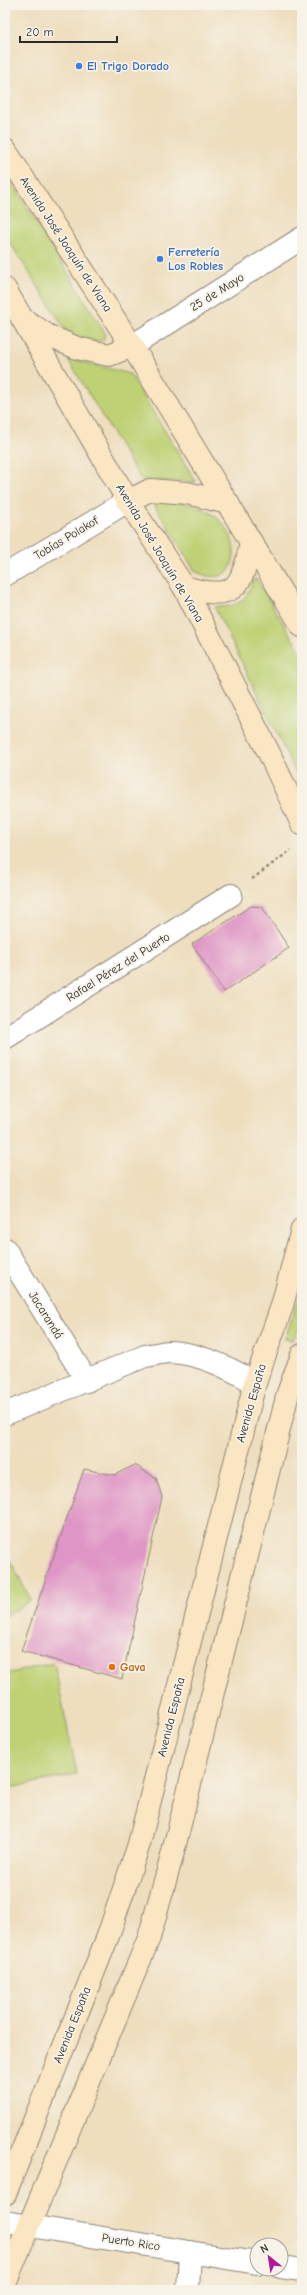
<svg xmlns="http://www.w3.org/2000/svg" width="307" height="2295" viewBox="0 0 307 2295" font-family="'Comic Neue',sans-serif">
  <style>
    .green { fill: #bed174; stroke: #747e50 }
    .building { fill: #df95c5 }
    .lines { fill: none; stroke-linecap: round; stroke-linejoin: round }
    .street-casing { stroke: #8c8474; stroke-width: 24 }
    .secondary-casing { stroke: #8c8474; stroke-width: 24 }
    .path { stroke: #8c8474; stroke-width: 2.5; stroke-dasharray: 3 3; stroke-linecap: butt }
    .street { stroke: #fff; stroke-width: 22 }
    .secondary { stroke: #fbe6c3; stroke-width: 22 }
    .shop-dot { fill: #3f7fe0; stroke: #f7f3e8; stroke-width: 1.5 }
    .food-dot { fill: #e8710a; stroke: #f7f3e8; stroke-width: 1.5 }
    .labels { text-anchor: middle; stroke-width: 3.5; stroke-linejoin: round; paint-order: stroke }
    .shop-label { font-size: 12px; font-weight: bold; fill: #366cbe; stroke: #f7f3e8; text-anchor: start }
    .street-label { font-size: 12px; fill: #2b2b2b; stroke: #f7f3e8 }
    .food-label { font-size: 12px; font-weight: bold; fill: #c56008; stroke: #f7f3e8; text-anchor: start }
  </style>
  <rect width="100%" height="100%" fill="#f7f3e8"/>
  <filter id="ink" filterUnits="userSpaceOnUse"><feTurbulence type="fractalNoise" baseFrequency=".025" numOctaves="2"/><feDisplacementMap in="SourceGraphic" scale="8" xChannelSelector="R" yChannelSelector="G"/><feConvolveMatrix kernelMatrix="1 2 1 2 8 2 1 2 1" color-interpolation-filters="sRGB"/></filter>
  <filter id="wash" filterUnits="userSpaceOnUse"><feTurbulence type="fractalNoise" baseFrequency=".012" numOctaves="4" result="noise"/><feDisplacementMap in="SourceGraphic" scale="16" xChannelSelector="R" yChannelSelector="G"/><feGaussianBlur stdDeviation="0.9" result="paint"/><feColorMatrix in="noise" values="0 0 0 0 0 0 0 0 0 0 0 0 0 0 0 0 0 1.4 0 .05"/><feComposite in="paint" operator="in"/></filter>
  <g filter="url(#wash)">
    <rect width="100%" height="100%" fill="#eedebe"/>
    <g class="green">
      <polygon points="5,171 105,333 104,339 98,342 73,336 67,332 5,235"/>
      <polygon points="67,358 130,374 196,482 141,480"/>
      <path d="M159,500C177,502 196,503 212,514C248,538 238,595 195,571L153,503Z"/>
      <path d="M256,579L302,654V785L215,608L216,606C237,609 247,600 253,580Z"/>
      <polygon points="302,1288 302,1322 293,1340 285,1339"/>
      <polygon points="5,1551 31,1600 5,1617"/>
      <polygon points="54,1663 77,1774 5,1789 5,1674"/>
    </g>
    <g id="blocks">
      <g class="building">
        <polygon points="251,906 262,907 289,948 224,992 192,944"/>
        <polygon points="135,1465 156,1478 162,1497 122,1679 21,1651 84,1469 114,1475"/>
      </g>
    </g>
  </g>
  <g filter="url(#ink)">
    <use href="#blocks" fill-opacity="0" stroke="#8c8474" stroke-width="1"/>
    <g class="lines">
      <g class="street-casing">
        <g id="street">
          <polyline points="132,346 302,238"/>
          <polyline points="5,575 128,501"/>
          <polyline points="5,1038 231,895"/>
          <polyline points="5,1249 87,1381"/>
          <path d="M5,1414L145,1356C153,1355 162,1352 170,1352C200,1353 230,1368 255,1383"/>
          <polyline points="5,2222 257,2263"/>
          <polyline points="281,2267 302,2270"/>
          <polyline points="188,2290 190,2252"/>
        </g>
      </g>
      <g class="secondary-casing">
        <g id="secondary">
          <polyline points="5,150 132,346 302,626"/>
          <polyline points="5,289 128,501 184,587 269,753 302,824"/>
          <polyline points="26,321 47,335 77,348 109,355 132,346"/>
          <polyline points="128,501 150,490 187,493 228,503"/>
          <path d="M184,587C234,601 242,590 251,542"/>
          <polyline points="5,2194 108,1936 139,1844 255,1383 282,1306 302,1229"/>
          <polyline points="5,2283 149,1938 172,1856 288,1393 302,1355"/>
        </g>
      </g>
      <polyline class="path" points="252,879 291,850"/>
      <use href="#street" class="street"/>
      <use href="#secondary" class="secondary"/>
    </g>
  </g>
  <g class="shop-dot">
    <circle cx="79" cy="66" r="4"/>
    <circle cx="160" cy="259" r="4"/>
  </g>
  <circle class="food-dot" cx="112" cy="1667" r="4"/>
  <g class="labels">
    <g class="shop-label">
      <text x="87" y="70">El Trigo Dorado</text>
      <text x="168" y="256">Ferretería<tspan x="168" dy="14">Los Robles</tspan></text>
    </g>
    <g class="street-label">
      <text transform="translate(66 244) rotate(57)" y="4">Avenida José Joaquín de Viana</text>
      <text transform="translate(217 292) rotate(-32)" y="4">25 de Mayo</text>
      <text transform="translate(66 538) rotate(-31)" y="4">Tobías Polakof</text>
      <text transform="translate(160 553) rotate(59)" y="4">Avenida José Joaquín de Viana</text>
      <text transform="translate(118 967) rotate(-32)" y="4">Rafael Pérez del Puerto</text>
      <text transform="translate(46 1315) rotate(58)" y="4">Jacarandá</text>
      <text transform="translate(251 1403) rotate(-74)" y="4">Avenida España</text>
      <text transform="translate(171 1717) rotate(-76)" y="4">Avenida España</text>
      <text transform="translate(72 2025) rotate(-68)" y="4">Avenida España</text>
      <text transform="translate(131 2242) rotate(9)" y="4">Puerto Rico</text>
    </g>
    <g class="food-label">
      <text x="120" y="1671">Gava</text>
    </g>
  </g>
  <rect width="307" height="2295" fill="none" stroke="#f7f3e8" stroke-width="20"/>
  <g transform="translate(269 2257) rotate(330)"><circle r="19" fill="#f7f3e8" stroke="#a5a39c"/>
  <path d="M0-3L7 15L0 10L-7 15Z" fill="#b5179e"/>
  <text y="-6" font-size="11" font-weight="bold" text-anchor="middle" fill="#2b2b2b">N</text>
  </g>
  <path d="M20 36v6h97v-6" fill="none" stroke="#2b2b2b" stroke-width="2"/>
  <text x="26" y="36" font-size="12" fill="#2b2b2b" stroke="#f7f3e8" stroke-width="3" paint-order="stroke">20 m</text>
</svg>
